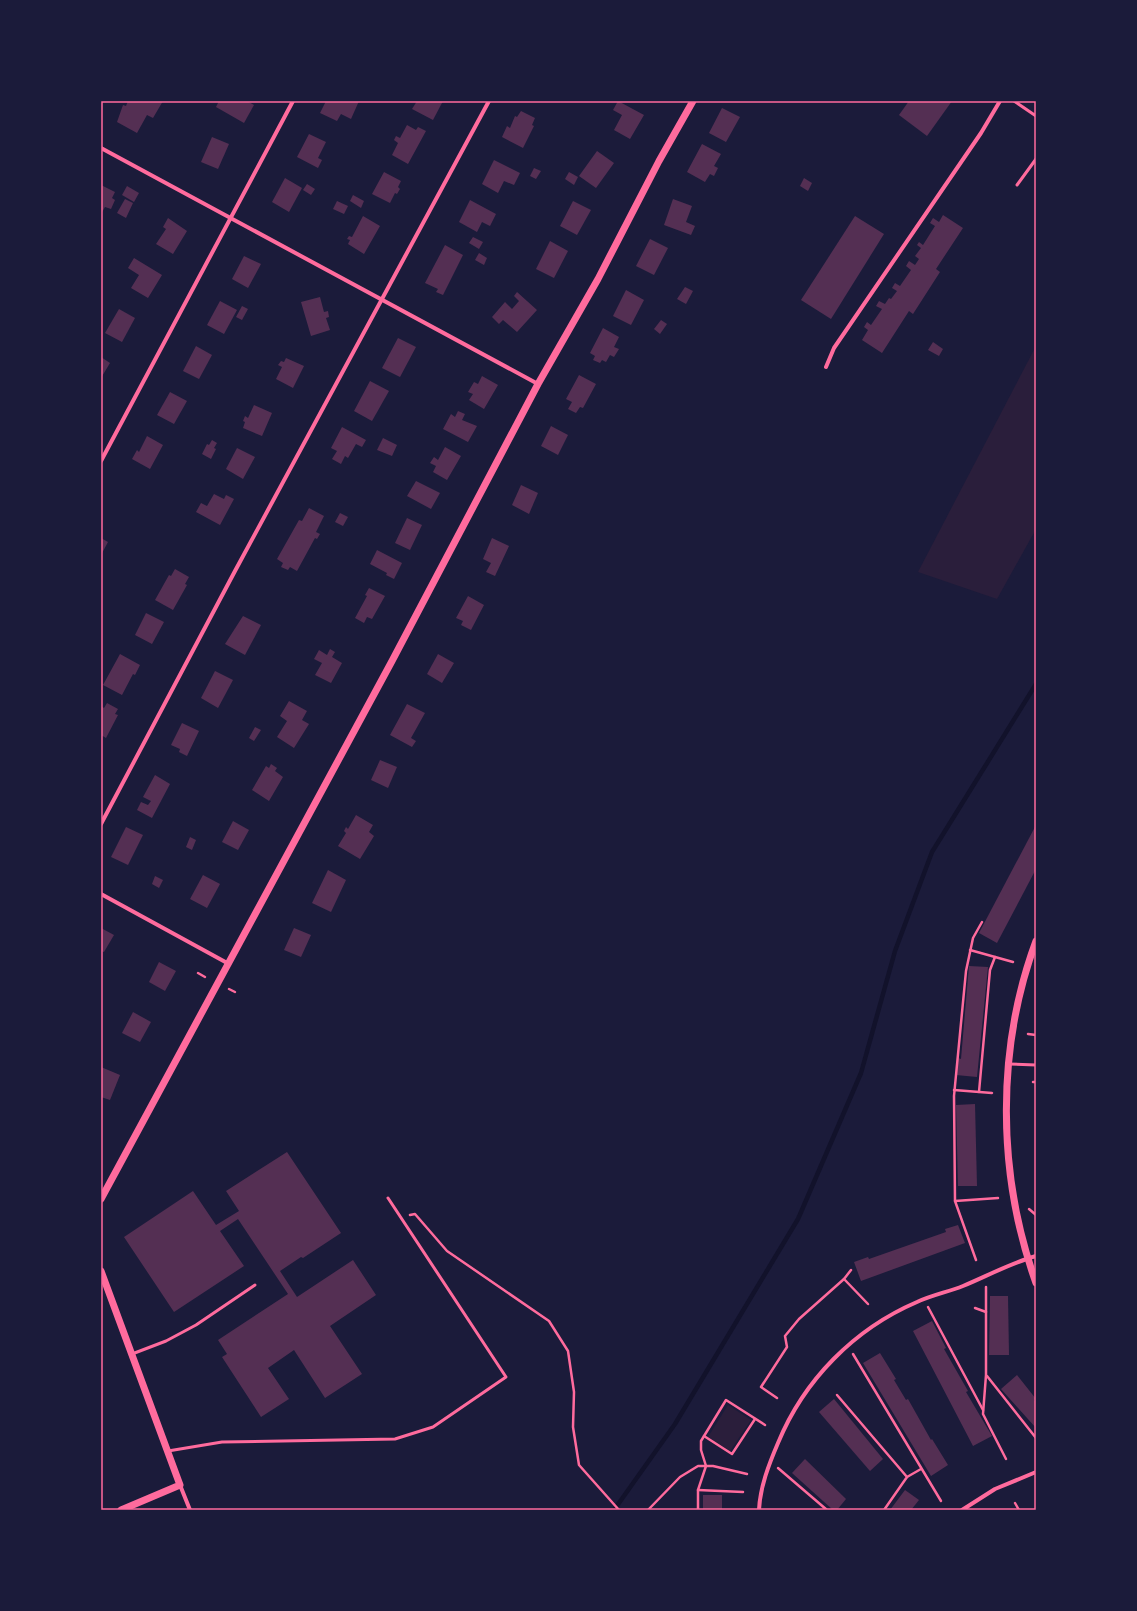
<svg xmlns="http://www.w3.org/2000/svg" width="1137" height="1611" viewBox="0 0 1137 1611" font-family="Spectral,serif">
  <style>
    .green { fill: #2a1e3b }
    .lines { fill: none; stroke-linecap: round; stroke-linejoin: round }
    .stream { stroke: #12122b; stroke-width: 4.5 }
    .building { fill: #542f53 }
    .path { stroke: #ff6b9d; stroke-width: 2.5 }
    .service { stroke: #ff6b9d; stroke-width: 3 }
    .minor { stroke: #ff6b9d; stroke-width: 4 }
    .tertiary { stroke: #ff6b9d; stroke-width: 7 }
    .neatline { fill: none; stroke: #ff6b9d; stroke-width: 1.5 }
  </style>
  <rect width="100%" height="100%" fill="#1b1b3a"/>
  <g class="green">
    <polygon points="1036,346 1036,529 997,599 918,572"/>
    <polygon points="728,1405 751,1420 730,1451 708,1437"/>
  </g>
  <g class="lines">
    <polyline class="stream" points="614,1510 675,1424 798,1219 861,1073 895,951 932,852 1036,684"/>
  </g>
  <g class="building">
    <polygon points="128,101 142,102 163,101 153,118 147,115 137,133 117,122 123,105 126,106"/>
    <polygon points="219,101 247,101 254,105 244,123 216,107"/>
    <polygon points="326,101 359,101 351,119 341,114 337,121 320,113"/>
    <polygon points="417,101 443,101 433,120 412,109"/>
    <polygon points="618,101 644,115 630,139 614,130 622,115 613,110"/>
    <polygon points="909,101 952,101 927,136 899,115"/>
    <polygon points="722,108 740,117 726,142 709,133"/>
    <polygon points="521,111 535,118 532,125 534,126 523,148 502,137 507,126 510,128 515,116 517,117"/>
    <polygon points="407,125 416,130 418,127 426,131 408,164 392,155 398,143 394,140 396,136 400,138"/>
    <polygon points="309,134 326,142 318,158 322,160 318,168 297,157"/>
    <polygon points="212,137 229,144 218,169 201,162"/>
    <polygon points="702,144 721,154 714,166 718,168 714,176 710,174 705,182 687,172"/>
    <polygon points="597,151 614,163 596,188 579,176"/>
    <polygon points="494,160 520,173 514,185 504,181 498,193 482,184"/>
    <polygon points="534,168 541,171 536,179 530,176"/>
    <polygon points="384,172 401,181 398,187 400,189 397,194 395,193 390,203 372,194"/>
    <polygon points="569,172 578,177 574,185 565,179"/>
    <polygon points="285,178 302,188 289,212 272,202"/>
    <polygon points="804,178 812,183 808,191 800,186"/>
    <polygon points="307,184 315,189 311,195 303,190"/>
    <polygon points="101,185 115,192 112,198 115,200 111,209 105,207 101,214"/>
    <polygon points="127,186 139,193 134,202 122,195"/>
    <polygon points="353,195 364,201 361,208 350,201"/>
    <polygon points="125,199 133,203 126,218 117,213"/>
    <polygon points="673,199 692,206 686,222 695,226 691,235 664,225"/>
    <polygon points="470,200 496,214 490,226 482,222 477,232 459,222"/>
    <polygon points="337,201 348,206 344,214 333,209"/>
    <polygon points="573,201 591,210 577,235 560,226"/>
    <polygon points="943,215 963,228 936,269 940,272 913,314 909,311 882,353 862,340 868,330 864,327 867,322 871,325 882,309 876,306 879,301 885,304 889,298 891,299 897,291 892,288 895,283 900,286 911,270 906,266 909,261 915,265 919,259 915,256 921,248 917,245 919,242 923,245 935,226 930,223 933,218 939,222"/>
    <polygon points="363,216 380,226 364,254 348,244 350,240 347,239 349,236 352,237"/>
    <polygon points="855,216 884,234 831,319 801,300"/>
    <polygon points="168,218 187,231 173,254 156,244 166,229 163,227"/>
    <polygon points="473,237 483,242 479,249 469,243"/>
    <polygon points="650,239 668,248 654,275 636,266"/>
    <polygon points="550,241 568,251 554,278 536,269"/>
    <polygon points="445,245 463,255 443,295 436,292 438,289 425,283"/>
    <polygon points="479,253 487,258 484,265 475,260"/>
    <polygon points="244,256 261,264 248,288 232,279"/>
    <polygon points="134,258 162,275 148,298 131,288 139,275 128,268"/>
    <polygon points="685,287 693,291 686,304 677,299"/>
    <polygon points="626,290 644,300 631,325 613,316"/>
    <polygon points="517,292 537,310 517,332 503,320 499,324 492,317 505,302 512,309 519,301 514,296"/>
    <polygon points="320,297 324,312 328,311 329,317 326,318 330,330 311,336 301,302"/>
    <polygon points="220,301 237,310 224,334 207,325"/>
    <polygon points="242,306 248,309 242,320 236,317"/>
    <polygon points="119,309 135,318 122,342 105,333"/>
    <polygon points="661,320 667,324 660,334 654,329"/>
    <polygon points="603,328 619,337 614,347 619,349 614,357 610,355 606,362 602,360 600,363 593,360 595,356 590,353"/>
    <polygon points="398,338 416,347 400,377 382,368"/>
    <polygon points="933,342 943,349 939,356 928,350"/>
    <polygon points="196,346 212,355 199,379 183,371"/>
    <polygon points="101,357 110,363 101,378"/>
    <polygon points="286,358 304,366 293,388 276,379 282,367 278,365 281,361 284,362"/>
    <polygon points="579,375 596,384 583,408 580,407 576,413 568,409 572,402 566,399"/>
    <polygon points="482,376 498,385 484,409 469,400 473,394 468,392 474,382 478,384"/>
    <polygon points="370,381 389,391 372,421 354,411"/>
    <polygon points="170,392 187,401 174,424 157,415"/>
    <polygon points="254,405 272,413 262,436 243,428 245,422 243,421 245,416 248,418"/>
    <polygon points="458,411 465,414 462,420 477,426 468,442 443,429 451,414 455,417"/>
    <polygon points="551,426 568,435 558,455 541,446"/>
    <polygon points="342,427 366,440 362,447 356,444 348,458 345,456 341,464 332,459 337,451 331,448"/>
    <polygon points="147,436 163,445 150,469 132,459 137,450 139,452"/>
    <polygon points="383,438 397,445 392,456 377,450"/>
    <polygon points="212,440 217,443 214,448 216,449 211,459 202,454 207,444 209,445"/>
    <polygon points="445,447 461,456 447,480 433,472 436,466 430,463 434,457 438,460"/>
    <polygon points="237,448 255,457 243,479 226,469"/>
    <polygon points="416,481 440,493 431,509 407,496"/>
    <polygon points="521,485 538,493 529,514 512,505"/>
    <polygon points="214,494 224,499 226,495 234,499 220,525 196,512 201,503 207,506"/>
    <polygon points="309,508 324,516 316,532 320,534 317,539 315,538 297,571 290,567 288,570 281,567 283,563 277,559 299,520 302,521"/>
    <polygon points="340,513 348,517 343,526 335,522"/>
    <polygon points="407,518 422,525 410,550 395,543"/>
    <polygon points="101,538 108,542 101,555"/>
    <polygon points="492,538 509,546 495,576 486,572 491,563 483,559"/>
    <polygon points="377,550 402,563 394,579 386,575 387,573 370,564"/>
    <polygon points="175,569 189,577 185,584 187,585 173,610 155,600 169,575 171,576"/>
    <polygon points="369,588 385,596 372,619 367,617 364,623 355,618 367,596 365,595"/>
    <polygon points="468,596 484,605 471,630 461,625 463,621 456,618"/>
    <polygon points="146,613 164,622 152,644 135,635"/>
    <polygon points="243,616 261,625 245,655 225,644"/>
    <polygon points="330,649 335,652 332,657 342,663 331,683 315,675 322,663 314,659 319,650 327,655"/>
    <polygon points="120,654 140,665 135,675 133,674 122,695 103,685"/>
    <polygon points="438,654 454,663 442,683 427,674"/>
    <polygon points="215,671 233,680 218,708 201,698"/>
    <polygon points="289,701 307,711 302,720 309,724 294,748 277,737 287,721 280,716"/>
    <polygon points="107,703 118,709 115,714 118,715 106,738 101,735 101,706 104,708"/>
    <polygon points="407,704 425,713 411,738 416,741 412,747 390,735"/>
    <polygon points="182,723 199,731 187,756 179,752 180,749 171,745"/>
    <polygon points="255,727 261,730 254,741 249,738"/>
    <polygon points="380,760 397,767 388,788 371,780"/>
    <polygon points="271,764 277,768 275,771 283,777 269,801 252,790 266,766 269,768"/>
    <polygon points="155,775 170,784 152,818 137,810 141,802 148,805 151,801 143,797"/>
    <polygon points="356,815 373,825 369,832 374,836 360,859 338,846 346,833 344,831 346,827 348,829"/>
    <polygon points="233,821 249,830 238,850 222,842"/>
    <polygon points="1036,825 1036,869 997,943 979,933"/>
    <polygon points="126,827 143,835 128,865 111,857"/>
    <polygon points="190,837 196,840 192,850 186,847"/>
    <polygon points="328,870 346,880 331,912 312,903"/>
    <polygon points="203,875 220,884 207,908 190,899"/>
    <polygon points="155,876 163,880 159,888 152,884"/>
    <polygon points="101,928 114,935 104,952 101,951"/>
    <polygon points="294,928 311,935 301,957 284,950"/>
    <polygon points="159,962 176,971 165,991 149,982"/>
    <polygon points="969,966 988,967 977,1077 956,1075 958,1058 961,1059"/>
    <polygon points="133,1012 151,1022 140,1042 122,1033"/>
    <polygon points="101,1067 120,1075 110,1100 101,1097"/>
    <polygon points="975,1104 977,1186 958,1186 956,1105"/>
    <polygon points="287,1152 341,1233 303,1258 301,1257 280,1271 297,1297 353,1260 376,1295 330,1326 362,1374 325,1398 294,1350 268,1368 289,1399 261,1417 222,1357 227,1354 218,1340 288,1294 238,1219 220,1231 244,1266 174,1312 124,1237 193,1191 216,1225 239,1211 226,1191"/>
    <polygon points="958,1225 965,1243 861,1281 854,1262 868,1257 869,1259 946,1232 945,1229"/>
    <polygon points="990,1296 1008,1296 1009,1355 989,1355"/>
    <polygon points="932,1321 946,1348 944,1349 968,1391 966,1392 992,1436 973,1446 913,1331"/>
    <polygon points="880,1353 896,1379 894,1380 906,1400 908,1399 931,1440 932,1439 948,1465 931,1476 863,1363"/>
    <polygon points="1017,1375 1036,1399 1034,1400 1036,1402 1036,1428 1001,1389"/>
    <polygon points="834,1399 883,1459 870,1471 819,1412"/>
    <polygon points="805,1459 846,1499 837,1510 833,1510 792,1473"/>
    <polygon points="905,1490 919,1500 911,1510 890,1510"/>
    <rect x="703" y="1495" width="19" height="15"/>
  </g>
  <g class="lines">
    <g class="path">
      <polyline points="970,950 1013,962"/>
      <polyline points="198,973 205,977"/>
      <polyline points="229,989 235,992"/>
      <polyline points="1028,1034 1036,1035"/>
      <polyline points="1033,1082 1036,1082"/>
      <polyline points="954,1090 992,1093"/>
      <polyline points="979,1092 990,970 995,957"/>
      <polyline points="955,1201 998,1198"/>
      <polyline points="1029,1209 1036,1215"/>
      <polyline points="410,1215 415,1214 447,1251 549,1321 568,1351 574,1392 573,1427 579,1465 619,1510"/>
      <polyline points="976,1260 955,1201 954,1096 966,971 973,938 982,922"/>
      <polyline points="844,1279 868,1304"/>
      <polyline points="986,1287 986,1375 983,1414 1006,1459"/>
      <polyline points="928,1307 983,1410"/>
      <polyline points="975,1308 986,1312"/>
      <polyline points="853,1354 941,1501"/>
      <polyline points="987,1376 1036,1438"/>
      <polyline points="837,1395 907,1477 884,1510"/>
      <polyline points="777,1398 761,1387 787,1347 785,1336 799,1319 844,1279 851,1270"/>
      <polyline points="704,1436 732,1454 755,1419"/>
      <polyline points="778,1468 827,1510"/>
      <polyline points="907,1477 921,1469"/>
      <polyline points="698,1490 743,1492"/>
      <polyline points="1015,1503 1019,1510"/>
      <polyline points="648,1510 680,1477 698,1466 713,1466 747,1474"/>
      <polyline points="698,1510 698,1490 706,1466 701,1450 701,1441 726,1400 765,1425"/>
    </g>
    <g class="service">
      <polyline points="1014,101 1036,116"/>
      <polyline points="1017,185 1036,159"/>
      <polyline points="1009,1064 1036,1065"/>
      <polyline points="132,1354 166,1341 196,1325 255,1285"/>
      <polyline points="168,1451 222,1442 395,1439 433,1427 506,1377 388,1198"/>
    </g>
    <g class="minor">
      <polyline points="101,148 538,384"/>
      <polyline points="826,367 834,348 981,133 1000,101"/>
      <polyline points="101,461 293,101"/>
      <polyline points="101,824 235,571 489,101"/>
      <polyline points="101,894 229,964"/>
      <polyline points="180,1485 190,1510"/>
      <path d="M759,1510C760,1487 769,1464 778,1443C804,1380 854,1329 917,1302C932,1295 948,1292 963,1286C987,1276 1011,1263 1036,1256"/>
      <polyline points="962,1510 995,1489 1036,1472"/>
    </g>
    <g class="tertiary">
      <path d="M1036,941C996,1049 997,1174 1036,1283"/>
      <polyline points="101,1199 392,661 538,384 598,279 659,161 693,101"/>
      <polyline points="101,1271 180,1485 121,1510"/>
    </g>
  </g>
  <rect width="1137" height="1611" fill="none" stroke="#1b1b3a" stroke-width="204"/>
  <rect x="102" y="102" width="933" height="1407" class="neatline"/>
</svg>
